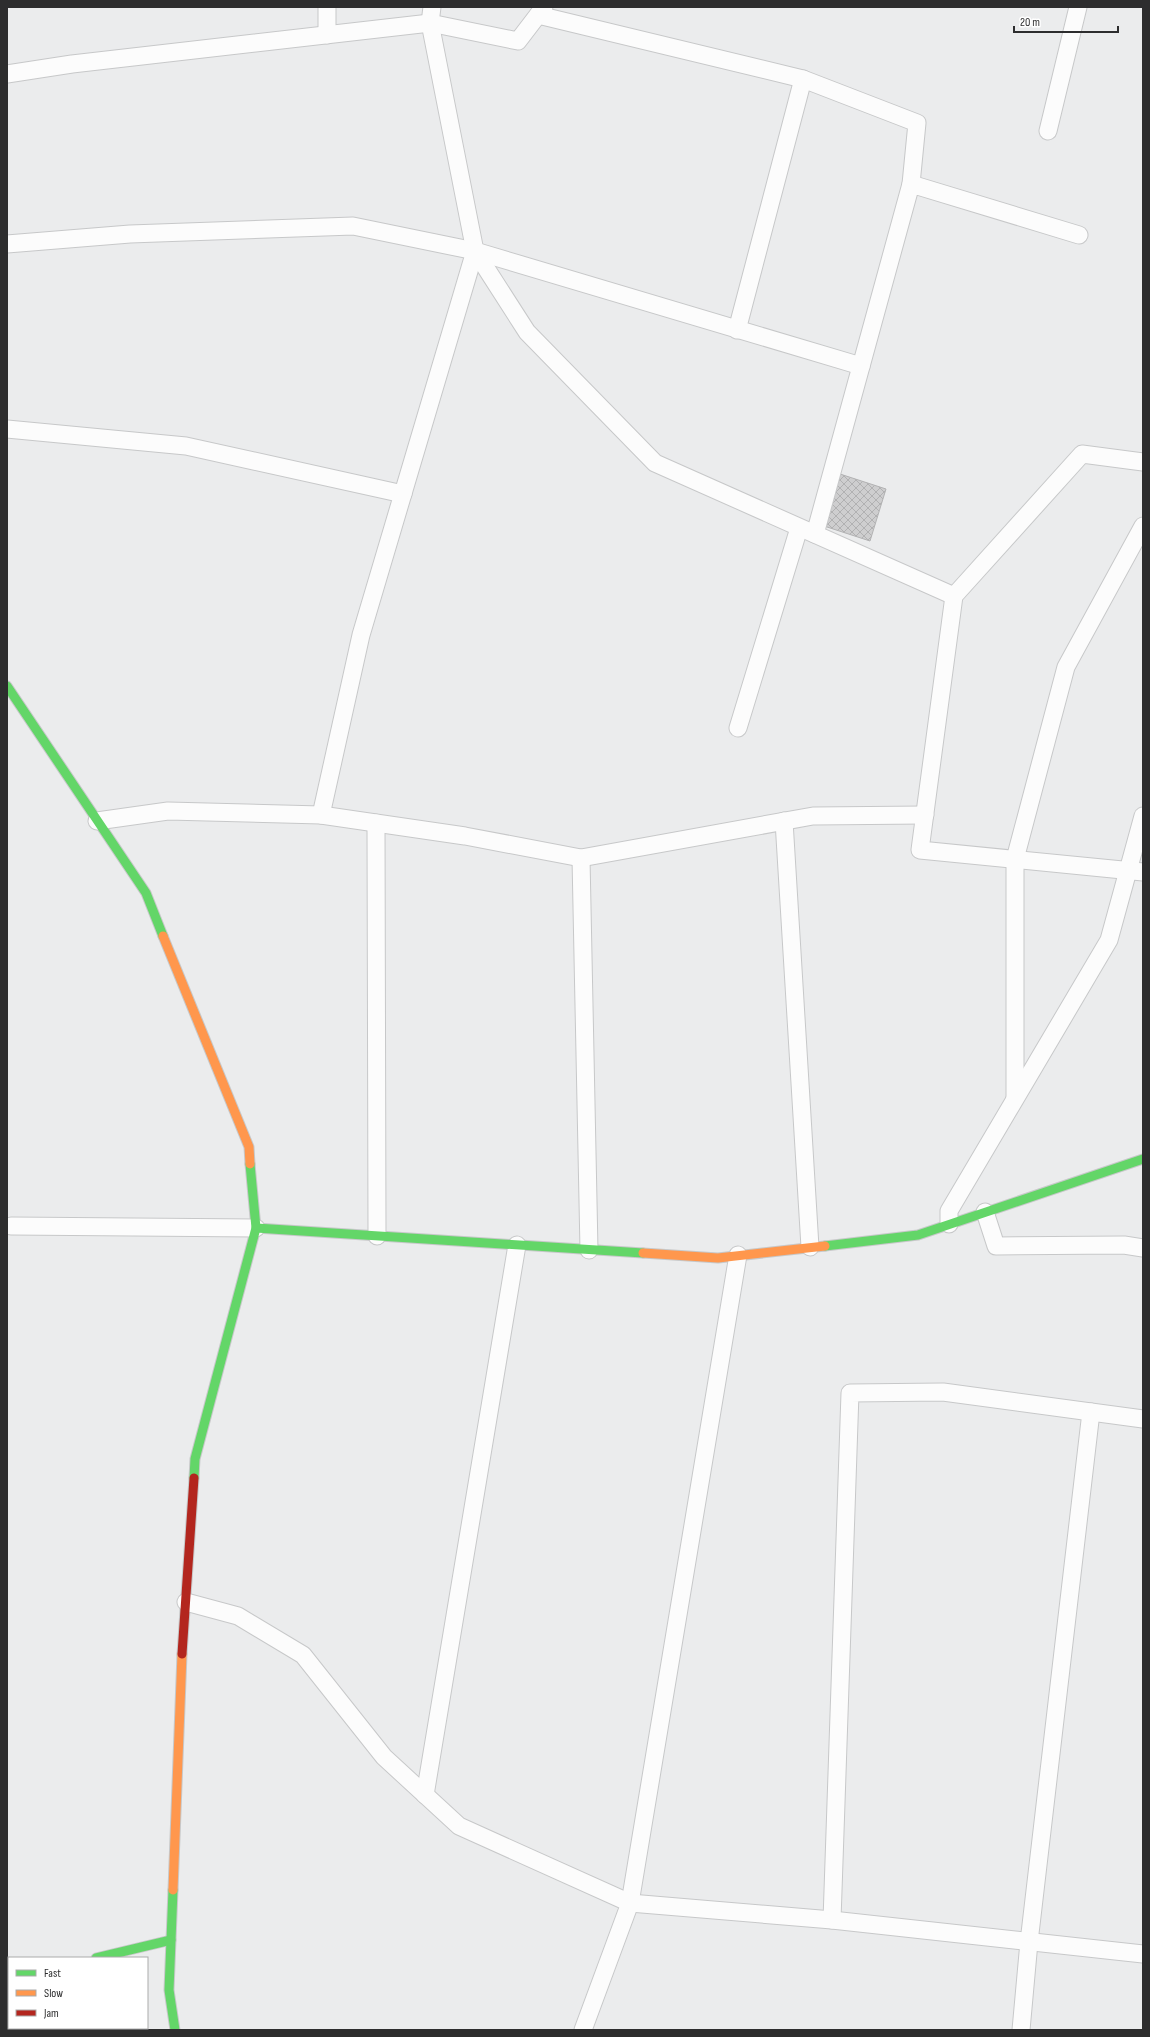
<svg xmlns="http://www.w3.org/2000/svg" width="1150" height="2037" viewBox="0 0 1150 2037" font-family="'Sofia Sans Condensed',sans-serif">
  <style>
    .building { fill: url(#building-cross-hatch); stroke: #b2b2b3 }
    .lines { fill: none; stroke-linecap: round; stroke-linejoin: round }
    .lane-casing { stroke: #c7c8c9; stroke-width: 19 }
    .street-casing { stroke: #c7c8c9; stroke-width: 24 }
    .fast-casing { stroke: #c7c8c9; stroke-width: 11 }
    .slow-casing { stroke: #c7c8c9; stroke-width: 11 }
    .jam-casing { stroke: #c7c8c9; stroke-width: 11 }
    .lane { stroke: #fcfcfc; stroke-width: 17 }
    .street { stroke: #fcfcfc; stroke-width: 22 }
    .fast { stroke: #63d668; stroke-width: 9 }
    .slow { stroke: #ff974d; stroke-width: 9 }
    .jam { stroke: #b3261e; stroke-width: 9 }
  </style>
  <defs>
    <pattern id="building-cross-hatch" width="8" height="8" patternUnits="userSpaceOnUse"><rect width="8" height="8" fill="#cececf"/><path d="M0 0l8 8M0 8l8-8" fill="none" stroke="#b1b1b2"/></pattern>
  </defs>
  <rect width="100%" height="100%" fill="#ebeced"/>
  <polygon class="building" points="840,474 886,489 870,541 824,526"/>
  <g class="lines">
    <g class="lane-casing">
      <g id="lane">
        <polyline points="432,7 430,23 475,251 527,332 655,463 954,596"/>
        <polyline points="538,15 803,79 917,123 911,184"/>
        <polyline points="327,35 327,7"/>
        <polyline points="7,74 72,64 430,23 518,41 544,7"/>
        <polyline points="1048,131 1078,7"/>
        <polyline points="7,244 130,234 353,226 475,251 861,366"/>
        <polyline points="737,330 803,79"/>
        <polyline points="7,429 186,446 403,494"/>
        <polyline points="1143,462 1082,454 954,596 920,850 1143,872"/>
        <polyline points="815,534 911,184 1079,235"/>
        <polyline points="738,728 799,528"/>
        <polyline points="321,815 361,635 475,251"/>
        <polyline points="97,821 168,811 321,815 465,836 581,858 813,816 925,815"/>
        <polyline points="784,821 810,1247"/>
        <polyline points="376,823 377,1236"/>
        <polyline points="581,858 589,1250"/>
        <polyline points="1015,1098 1015,859 1066,667 1143,526"/>
        <polyline points="985,1212 996,1246 1124,1245 1143,1248"/>
        <polyline points="949,1224 949,1211 1109,940 1143,816"/>
        <polyline points="11,1226 256,1228"/>
        <polyline points="186,1602 238,1616 303,1655 384,1757 459,1826 630,1903 832,1920 1143,1954"/>
        <polyline points="425,1795 517,1245"/>
        <polyline points="832,1920 850,1393 943,1392 1143,1419"/>
        <polyline points="583,2030 630,1903 738,1255"/>
        <polyline points="1021,2030 1029,1942 1091,1412"/>
      </g>
    </g>
    <g class="street-casing">
      <polyline id="street" points="7,1980 9,1980"/>
    </g>
    <g class="fast-casing">
      <g id="fast">
        <polyline points="7,686 146,893 163,936"/>
        <polyline points="256,1228 643,1253"/>
        <polyline points="825,1246 918,1235 1143,1159"/>
        <polyline points="194,1478 195,1459 256,1228 250,1164"/>
        <polyline points="173,1890 169,1990 175,2030"/>
        <polyline points="96,1958 171,1940"/>
      </g>
    </g>
    <g class="slow-casing">
      <g id="slow">
        <polyline points="163,936 249,1147 250,1164"/>
        <polyline points="643,1253 718,1258 825,1246"/>
        <polyline points="173,1890 182,1654"/>
      </g>
    </g>
    <g class="jam-casing">
      <polyline id="jam" points="182,1654 194,1478"/>
    </g>
    <use href="#lane" class="lane"/>
    <use href="#street" class="street"/>
    <use href="#fast" class="fast"/>
    <use href="#slow" class="slow"/>
    <use href="#jam" class="jam"/>
  </g>
  <rect width="1150" height="2037" fill="none" stroke="#2d2d2e" stroke-width="16"/>
  <rect x="8" y="1957" width="140" height="72" fill="#ffffff" stroke="#ababab"/>
  <rect x="16" y="1970" width="20" height="6" fill="#63d668" stroke="#ababab"/>
  <text x="44" y="1977" font-size="12" fill="#2d2d2e">Fast</text>
  <rect x="16" y="1990" width="20" height="6" fill="#ff974d" stroke="#ababab"/>
  <text x="44" y="1997" font-size="12" fill="#2d2d2e">Slow</text>
  <rect x="16" y="2010" width="20" height="6" fill="#b3261e" stroke="#ababab"/>
  <text x="44" y="2017" font-size="12" fill="#2d2d2e">Jam</text>
  <path d="M1014 26v6h104v-6" fill="none" stroke="#2d2d2e" stroke-width="2"/>
  <text x="1020" y="26" font-size="12" fill="#2d2d2e" stroke="#ffffff" stroke-width="3" paint-order="stroke">20 m</text>
</svg>
